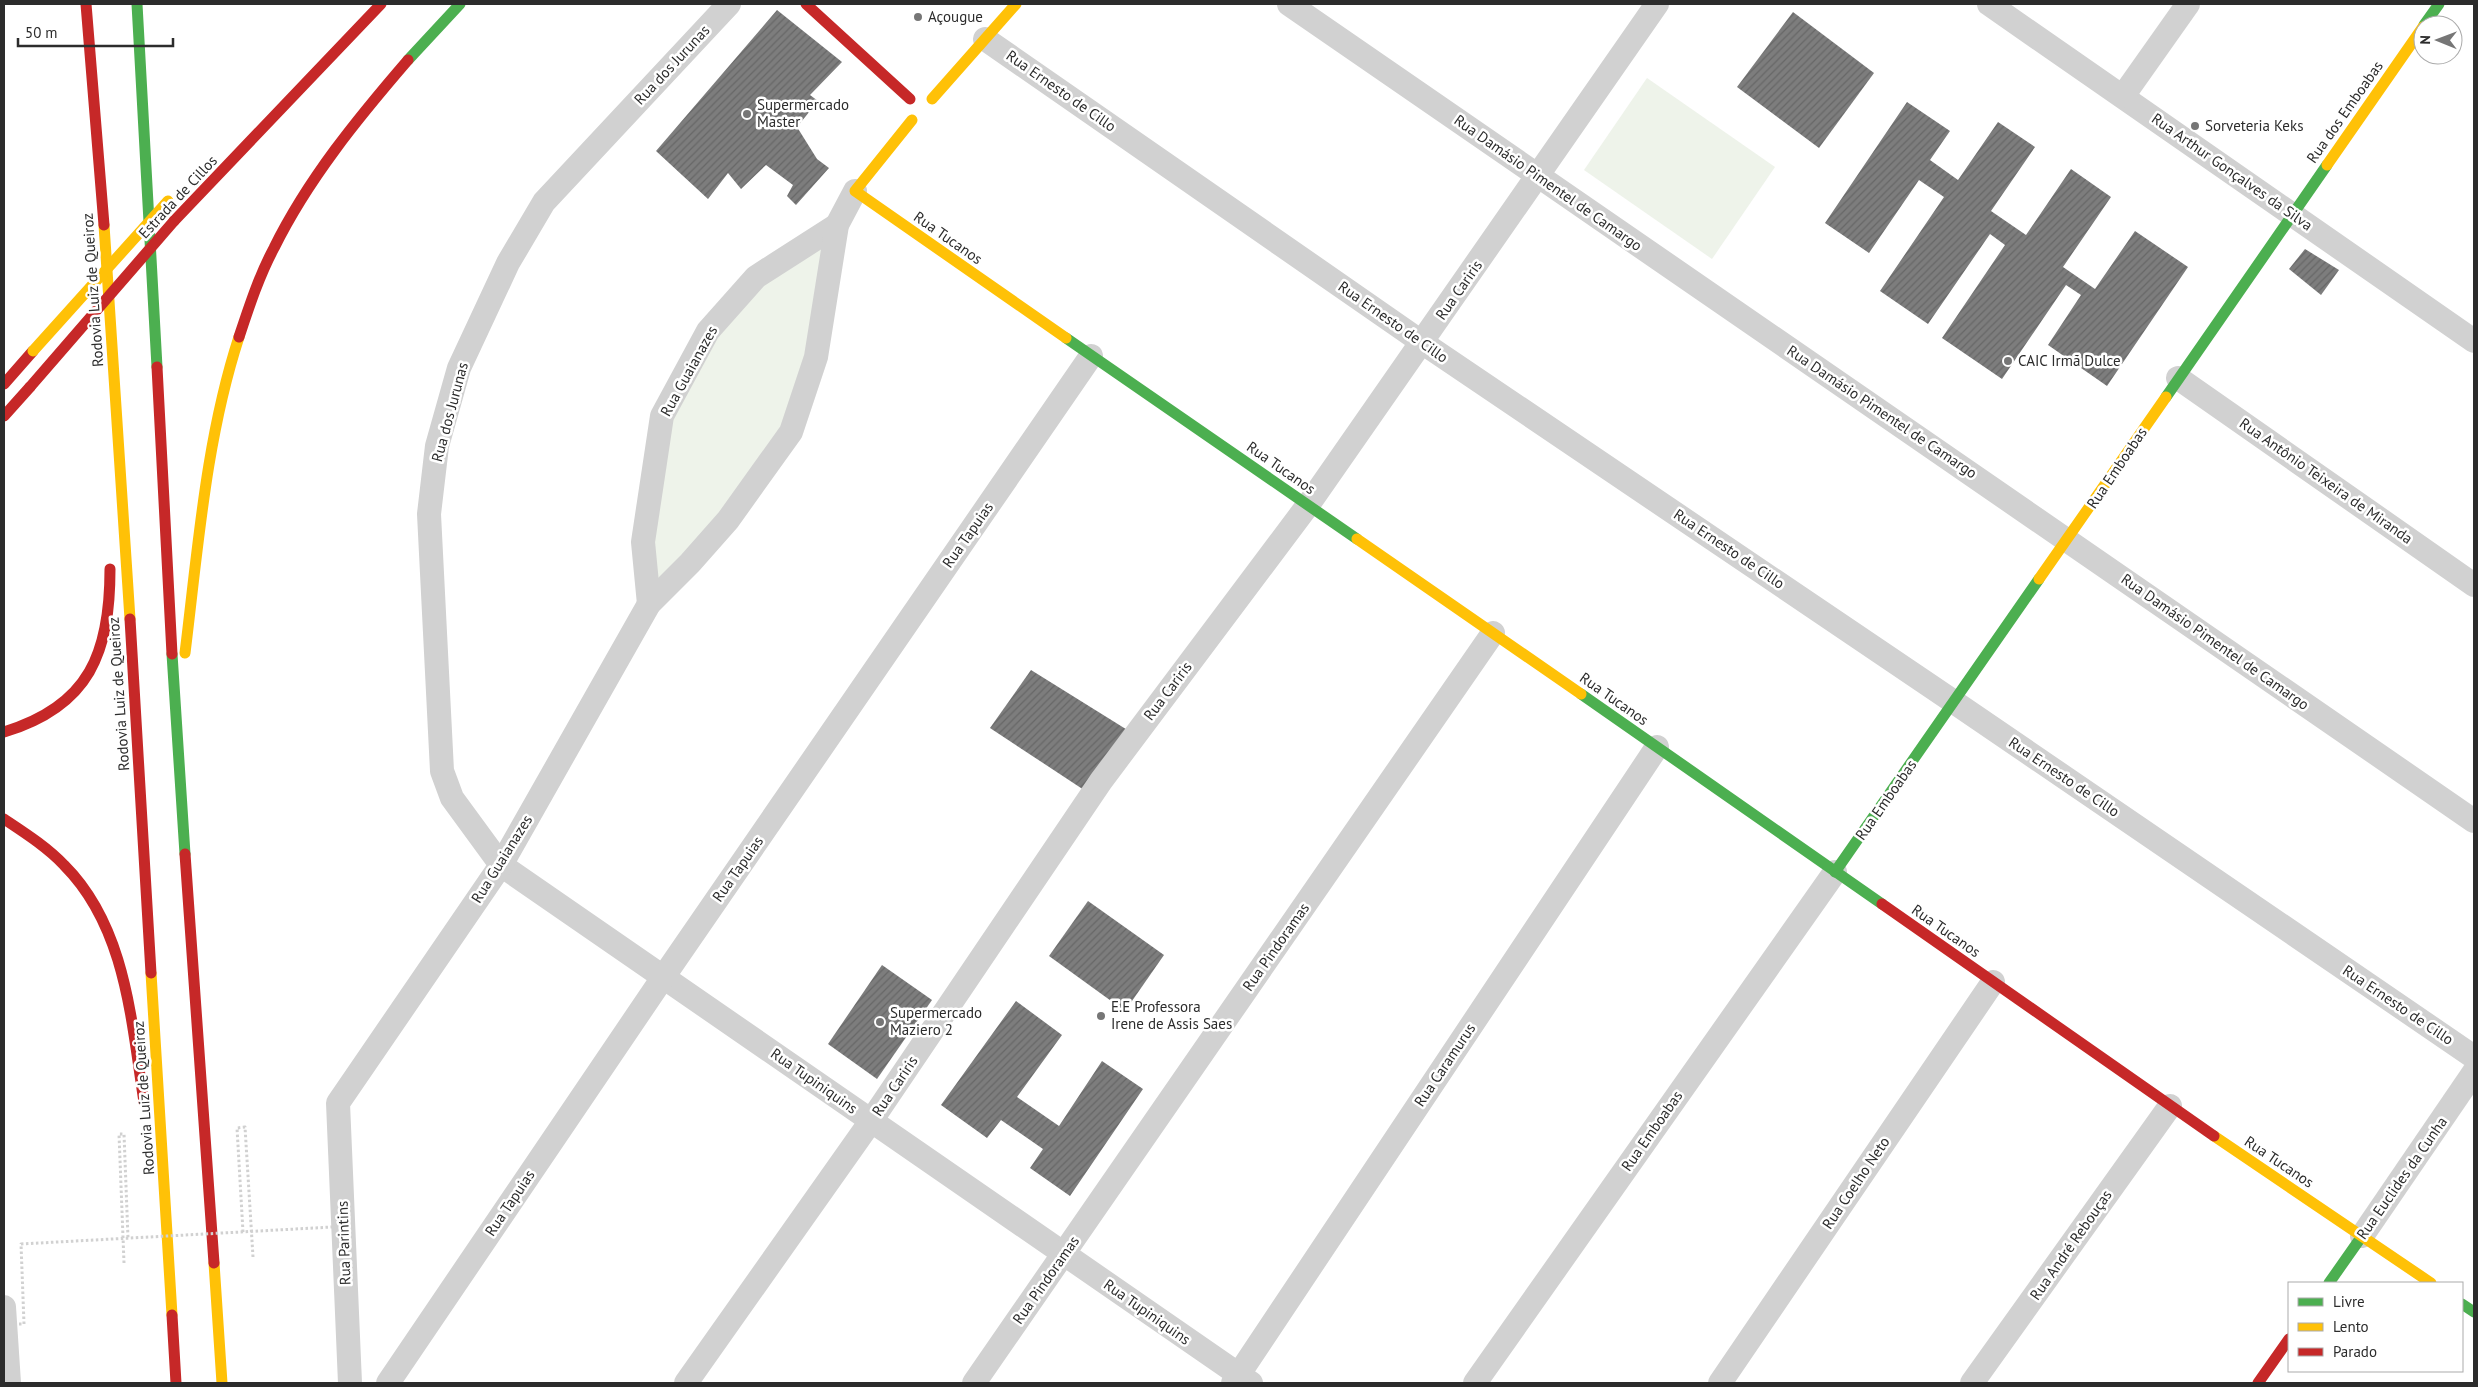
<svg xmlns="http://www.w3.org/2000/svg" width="2478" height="1387" viewBox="0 0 2478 1387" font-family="'PT Sans',sans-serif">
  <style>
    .green { fill: #eef3ea }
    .building { fill: url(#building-hatch) }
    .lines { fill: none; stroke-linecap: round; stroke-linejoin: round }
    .path { stroke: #d1d1d1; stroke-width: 3; stroke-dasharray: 2.5 2.5; stroke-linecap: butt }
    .street { stroke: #d1d1d1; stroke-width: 24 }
    .fast { stroke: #4caf50; stroke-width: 11 }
    .slow { stroke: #ffc107; stroke-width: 11 }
    .jam { stroke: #c62828; stroke-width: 11 }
    .path-bridge { stroke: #d1d1d1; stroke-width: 3; stroke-dasharray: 2.5 2.5; stroke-linecap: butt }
    .slow-bridge { stroke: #ffc107; stroke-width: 11 }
    .jam-bridge { stroke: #c62828; stroke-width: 11 }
    .poi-dot { fill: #767676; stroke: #fff; stroke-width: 2 }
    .labels { text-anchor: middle; stroke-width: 5; stroke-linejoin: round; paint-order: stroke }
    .poi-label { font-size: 15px; fill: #2c2c2c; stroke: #fff; text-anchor: start }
    .street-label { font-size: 15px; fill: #2c2c2c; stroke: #fff }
  </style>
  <defs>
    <pattern id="building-hatch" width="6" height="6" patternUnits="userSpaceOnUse" patternTransform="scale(1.25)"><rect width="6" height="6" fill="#7d7d7d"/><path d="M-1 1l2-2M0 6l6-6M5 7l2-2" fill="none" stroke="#676767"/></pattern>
  </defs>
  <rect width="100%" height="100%" fill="#fff"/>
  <g class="green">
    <polygon points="1647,78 1775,167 1712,259 1584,170"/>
    <polygon points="837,225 791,432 649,604 662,416 708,331"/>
  </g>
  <g class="building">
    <polygon points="777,10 842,62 810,95 818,101 797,127 817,159 829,168 796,205 787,196 793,185 766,165 741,189 728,173 708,199 656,151"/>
    <polygon points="1793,12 1874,73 1819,148 1737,87"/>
    <polygon points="1907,102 1950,131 1930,160 1958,180 1998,122 2035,147 1991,211 2026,235 2071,169 2111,197 2063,267 2095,289 2135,231 2188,267 2107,386 2048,345 2081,295 2066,285 2002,379 1942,338 2005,245 1990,234 1928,324 1880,291 1944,197 1919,180 1869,253 1825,223"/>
    <polygon points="2305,249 2339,270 2321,295 2289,269"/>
    <polygon points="1031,670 1129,731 1087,792 990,728"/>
    <polygon points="1088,901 1164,955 1125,1011 1049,956"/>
    <polygon points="882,965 932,1000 877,1079 828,1044"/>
    <polygon points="1016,1001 1062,1035 1017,1097 1059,1126 1102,1061 1143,1089 1070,1196 1030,1168 1043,1149 1001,1120 987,1138 941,1105"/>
  </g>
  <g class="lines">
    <g class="path">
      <polyline points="243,1232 237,1128 245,1127 253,1257"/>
      <polyline points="124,1263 119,1134 124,1134 128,1238"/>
    </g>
    <g class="street">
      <polyline points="729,4 544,202 508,263 459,368 437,446 429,514 442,771 452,798 501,865 1251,1383"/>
      <polyline points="1289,4 2474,821"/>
      <polyline points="1989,4 2474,341"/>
      <polyline points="985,39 1423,343 1954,702 2474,1057"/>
      <polyline points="2123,96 2188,4"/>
      <polyline points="2178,378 2474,585"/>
      <polyline points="649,604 643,542 662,416 708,331 756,277 837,225"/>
      <polyline points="2362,1236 2474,1072"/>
      <polyline points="4,1307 9,1383"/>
      <polyline points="350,1383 338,1103 501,865 649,604 690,563 728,520 791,432 816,357 837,225 855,191"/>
      <polyline points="388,1383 664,976 1091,356"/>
      <polyline points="686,1383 871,1121 1101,781 1308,505 1657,4"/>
      <polyline points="974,1383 1493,633"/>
      <polyline points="1233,1383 1657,747"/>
      <polyline points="1475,1383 1835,872"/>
      <polyline points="1720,1383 1993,982"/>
      <polyline points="1972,1383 2170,1106"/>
    </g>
    <g class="fast">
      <polyline points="137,4 157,367"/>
      <polyline points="2424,25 2439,4"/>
      <polyline points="408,60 460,4"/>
      <polyline points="1066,338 1357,539"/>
      <polyline points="2166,397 2327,165"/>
      <polyline points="172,654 185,854"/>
      <polyline points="1581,694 1882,904"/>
      <polyline points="1835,872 2039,579"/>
      <polyline points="2329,1283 2362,1236"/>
      <polyline points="2462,1304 2474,1312"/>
    </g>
    <g class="slow">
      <polyline points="932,99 1016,4"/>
      <polyline points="912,120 855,191 1066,338"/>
      <polyline points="2327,165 2423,27"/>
      <polyline points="104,225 130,619"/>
      <polyline points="1357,539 1581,694"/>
      <polyline points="2039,579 2166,397"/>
      <path d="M185,653C198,548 206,438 239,337"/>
      <polyline points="151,973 172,1315"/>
      <polyline points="2214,1136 2431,1283"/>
      <polyline points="214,1263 222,1383"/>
    </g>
    <g class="jam">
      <polyline points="86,4 104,225"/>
      <polyline points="806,4 910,99"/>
      <polyline points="174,221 381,4"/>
      <path d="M239,337C249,307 259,276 274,248C308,179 358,118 408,60"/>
      <polyline points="157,367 172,654"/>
      <polyline points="4,384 33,351"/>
      <polyline points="4,416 30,387"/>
      <polyline points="130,619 151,973"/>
      <path d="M4,732C90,706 110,652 110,569"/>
      <path d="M4,819C25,833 47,847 64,865C126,927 131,1020 144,1102"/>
      <polyline points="185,854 214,1263"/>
      <polyline points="1882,904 2214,1136"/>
      <polyline points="172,1315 176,1383"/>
      <polyline points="2258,1383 2289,1339"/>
    </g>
    <polyline class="path-bridge" points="14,1324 24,1324 21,1244 332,1227"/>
    <polyline class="slow-bridge" points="33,351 168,201"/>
    <polyline class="jam-bridge" points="30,387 174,221"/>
  </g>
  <g class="poi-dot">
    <circle cx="918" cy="17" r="5"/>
    <circle cx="747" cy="114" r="5"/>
    <circle cx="2195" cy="126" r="5"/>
    <circle cx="2008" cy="361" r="5"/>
    <circle cx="1101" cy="1016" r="5"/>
    <circle cx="880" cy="1022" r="5"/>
  </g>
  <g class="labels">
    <g class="poi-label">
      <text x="928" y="22">Açougue</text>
      <text x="757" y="110">Supermercado<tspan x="757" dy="17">Master</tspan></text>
      <text x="2205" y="131">Sorveteria Keks</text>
      <text x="2018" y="366">CAIC Irmã Dulce</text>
      <text x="1111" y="1012">E.E Professora<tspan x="1111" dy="17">Irene de Assis Saes</tspan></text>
      <text x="890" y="1018">Supermercado<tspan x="890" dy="17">Maziero 2</tspan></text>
    </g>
    <g class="street-label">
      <text transform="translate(672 65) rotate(-47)" y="5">Rua dos Jurunas</text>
      <text transform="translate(1061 91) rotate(35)" y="5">Rua Ernesto de Cillo</text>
      <text transform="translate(2345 112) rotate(-55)" y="5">Rua dos Emboabas</text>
      <text transform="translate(2232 172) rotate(35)" y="5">Rua Arthur Gonçalves da Silva</text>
      <text transform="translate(1548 183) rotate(35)" y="5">Rua Damásio Pimentel de Camargo</text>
      <text transform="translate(178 197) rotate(-47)" y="5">Estrada de Cillos</text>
      <text transform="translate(948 238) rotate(35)" y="5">Rua Tucanos</text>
      <text transform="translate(93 290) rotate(-94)" y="5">Rodovia Luiz de Queiroz</text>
      <text transform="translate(1459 290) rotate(-55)" y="5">Rua Cariris</text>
      <text transform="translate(1393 322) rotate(35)" y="5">Rua Ernesto de Cillo</text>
      <text transform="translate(689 371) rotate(-61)" y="5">Rua Guaianazes</text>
      <text transform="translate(450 412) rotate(-75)" y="5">Rua dos Jurunas</text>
      <text transform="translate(1882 412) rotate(34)" y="5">Rua Damásio Pimentel de Camargo</text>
      <text transform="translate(1281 468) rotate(35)" y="5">Rua Tucanos</text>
      <text transform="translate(2117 468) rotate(-56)" y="5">Rua Emboabas</text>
      <text transform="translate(2326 481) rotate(35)" y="5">Rua Antônio Teixeira de Miranda</text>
      <text transform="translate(968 535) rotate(-55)" y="5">Rua Tapuias</text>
      <text transform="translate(1729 549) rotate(34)" y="5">Rua Ernesto de Cillo</text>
      <text transform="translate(2215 642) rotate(35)" y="5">Rua Damásio Pimentel de Camargo</text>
      <text transform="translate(1168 691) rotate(-53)" y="5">Rua Cariris</text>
      <text transform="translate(119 694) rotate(-94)" y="5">Rodovia Luiz de Queiroz</text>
      <text transform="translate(1614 699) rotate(35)" y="5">Rua Tucanos</text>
      <text transform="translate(2064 777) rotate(34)" y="5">Rua Ernesto de Cillo</text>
      <text transform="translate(1886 800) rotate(-55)" y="5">Rua Emboabas</text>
      <text transform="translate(502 859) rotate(-58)" y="5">Rua Guaianazes</text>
      <text transform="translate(738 869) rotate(-55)" y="5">Rua Tapuias</text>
      <text transform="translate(1946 931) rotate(35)" y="5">Rua Tucanos</text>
      <text transform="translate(1276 947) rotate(-55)" y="5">Rua Pindoramas</text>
      <text transform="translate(2398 1005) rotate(34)" y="5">Rua Ernesto de Cillo</text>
      <text transform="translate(1445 1065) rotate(-56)" y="5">Rua Caramurus</text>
      <text transform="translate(814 1081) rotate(35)" y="5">Rua Tupiniquins</text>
      <text transform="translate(895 1086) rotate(-56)" y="5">Rua Cariris</text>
      <text transform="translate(144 1098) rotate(-94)" y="5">Rodovia Luiz de Queiroz</text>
      <text transform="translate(1652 1131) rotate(-55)" y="5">Rua Emboabas</text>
      <text transform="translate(2279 1162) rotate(34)" y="5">Rua Tucanos</text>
      <text transform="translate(2402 1178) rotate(-55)" y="5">Rua Euclides da Cunha</text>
      <text transform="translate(1856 1183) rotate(-56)" y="5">Rua Coelho Neto</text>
      <text transform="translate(510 1203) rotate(-56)" y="5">Rua Tapuias</text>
      <text transform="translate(344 1243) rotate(-92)" y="5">Rua Parintins</text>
      <text transform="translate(2071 1245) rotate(-55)" y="5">Rua André Rebouças</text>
      <text transform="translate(1046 1280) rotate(-55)" y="5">Rua Pindoramas</text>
      <text transform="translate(1147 1312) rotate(35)" y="5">Rua Tupiniquins</text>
    </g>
  </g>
  <rect width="2478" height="1387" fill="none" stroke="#2c2c2c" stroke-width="10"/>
  <rect x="2288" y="1282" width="175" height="90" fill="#ffffff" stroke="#ababab"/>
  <rect x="2298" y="1298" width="25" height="8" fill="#4caf50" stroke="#ababab"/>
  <text x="2333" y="1307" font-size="15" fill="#2c2c2c">Livre</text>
  <rect x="2298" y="1323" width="25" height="8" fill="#ffc107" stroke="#ababab"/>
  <text x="2333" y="1332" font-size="15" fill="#2c2c2c">Lento</text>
  <rect x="2298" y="1348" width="25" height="8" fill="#c62828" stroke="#ababab"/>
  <text x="2333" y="1357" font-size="15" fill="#2c2c2c">Parado</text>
  <g transform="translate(2438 40) rotate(271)"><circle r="24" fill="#ffffff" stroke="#ababab"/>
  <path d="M0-4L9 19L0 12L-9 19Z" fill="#767676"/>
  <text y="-8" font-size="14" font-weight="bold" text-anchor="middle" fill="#2c2c2c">N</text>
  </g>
  <path d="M18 38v8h155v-8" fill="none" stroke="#2c2c2c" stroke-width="2.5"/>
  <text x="25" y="38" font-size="15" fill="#2c2c2c" stroke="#ffffff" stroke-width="4" paint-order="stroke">50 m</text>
</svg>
